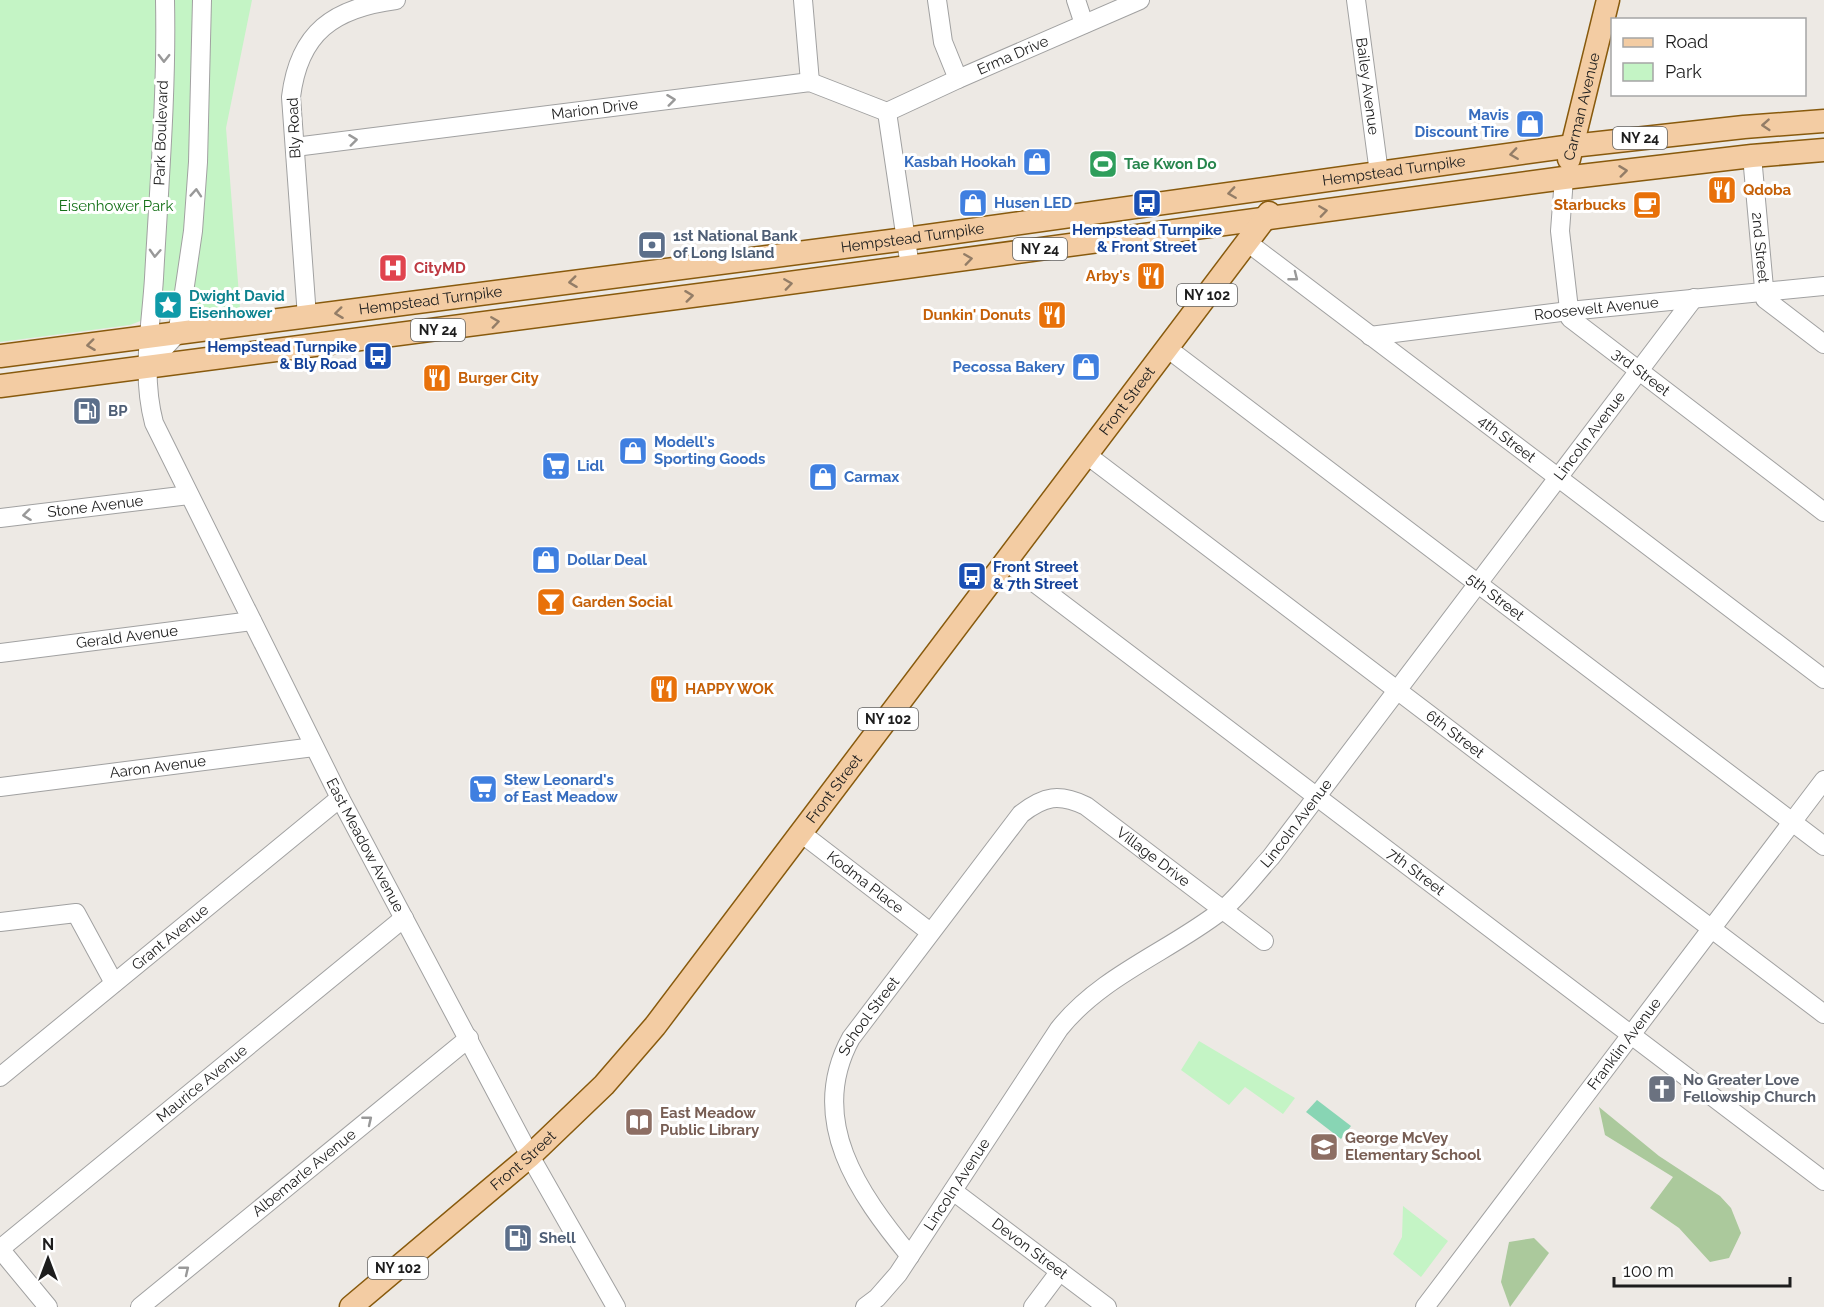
<svg xmlns="http://www.w3.org/2000/svg" width="1824" height="1307" viewBox="0 0 1824 1307" font-family="Raleway,sans-serif">
  <style>
    .forest { fill: #abc99c }
    .park { fill: #c4f4c5 }
    .pitch { fill: #88d5b4 }
    .lines { fill: none; stroke-linecap: round; stroke-linejoin: round }
    .minor-casing { stroke: #a1a1a1; stroke-width: 20 }
    .major-casing { stroke: #885a0d; stroke-width: 25 }
    .minor { stroke: #fff; stroke-width: 18 }
    .major { stroke: #f3cca3; stroke-width: 22 }
    .oneway { stroke: #999 }
    .oneway2 { stroke: #937d67 }
    .labels { text-anchor: middle; stroke-width: 6; stroke-linejoin: round; paint-order: stroke }
    .shield { fill: #fff; stroke: #616161; stroke-width: 1.5 }
    .shield-label { font-size: 14px; font-weight: bold; fill: #1d1d1d }
    .street-label { font-size: 15px; fill: #1d1d1d; stroke: #fff }
    .shop-label { font-size: 15px; font-weight: bold; fill: #366cbe; stroke: #fff; text-anchor: start }
    .leisure-label { font-size: 15px; font-weight: bold; fill: #27864d; stroke: #fff; text-anchor: start }
    .food-label { font-size: 15px; font-weight: bold; fill: #c56008; stroke: #fff; text-anchor: start }
    .park-label { font-size: 15px; fill: #157118; stroke: #fff }
    .transit-label { font-size: 15px; font-weight: bold; fill: #164399; stroke: #fff }
    .service-label { font-size: 15px; font-weight: bold; fill: #4e5e75; stroke: #fff; text-anchor: start }
    .health-label { font-size: 15px; font-weight: bold; fill: #be3a42; stroke: #fff; text-anchor: start }
    .culture-label { font-size: 15px; font-weight: bold; fill: #0d838f; stroke: #fff; text-anchor: start }
    .worship-label { font-size: 15px; font-weight: bold; fill: #5b616d; stroke: #fff; text-anchor: start }
    .education-label { font-size: 15px; font-weight: bold; fill: #785e54; stroke: #fff; text-anchor: start }
  </style>
  <rect width="100%" height="100%" fill="#ede9e4"/>
  <g class="forest">
    <polygon points="1599,1107 1659,1156 1720,1196 1731,1208 1741,1233 1729,1258 1710,1262 1679,1228 1650,1208 1673,1177 1605,1135"/>
    <polygon points="1534,1238 1549,1253 1510,1307 1501,1282 1509,1242"/>
  </g>
  <g class="park">
    <polygon points="0,0 252,0 226,128 240,308 161,313 130,325 0,342"/>
    <polygon points="1199,1041 1295,1098 1283,1114 1245,1087 1229,1105 1181,1070"/>
    <polygon points="1403,1206 1448,1241 1421,1277 1393,1254 1402,1237"/>
  </g>
  <polygon class="pitch" points="1317,1100 1351,1126 1341,1139 1306,1112"/>
  <g class="lines">
    <g class="minor-casing">
      <g id="minor">
        <path id="s1" d="M165,0C167,92 159,186 154,278C151,328 141,373 154,423L340,798L530,1156L616,1307"/>
        <polyline points="803,0 810,82"/>
        <polyline points="937,0 943,42 958,79"/>
        <polyline points="1076,0 1084,24"/>
        <path id="s2" d="M1356,0L1379,173"/>
        <path id="s3" d="M887,112L958,79L1140,0"/>
        <polyline points="887,112 910,267"/>
        <path id="s4" d="M295,147L810,82L887,112"/>
        <path id="s5" d="M1752,156L1765,299L1824,344"/>
        <path id="s6" d="M1564,178L1560,231L1570,318L1824,512"/>
        <path id="s7" d="M1247,242L1824,679"/>
        <path d="M307,317L291,97C299,32 334,8 396,0"/>
        <path id="s8" d="M1370,336L1569,311L1824,286"/>
        <path id="s9" d="M1167,348L1824,846"/>
        <polyline points="146,368 177,334 183,299 193,231 198,162 202,0"/>
        <path id="s10" d="M1087,455L1824,1014"/>
        <path id="s11" d="M0,518L189,495"/>
        <path id="s12" d="M1007,562L1824,1181"/>
        <path id="s13" d="M0,653L252,621"/>
        <path id="s14" d="M0,787L314,747"/>
        <path id="s15" d="M801,833L930,932"/>
        <polyline points="0,922 76,913 114,983"/>
        <path id="s16" d="M0,1077L340,798"/>
        <path id="s17" d="M953,1191L1107,1307"/>
        <path id="s18" d="M0,1249L404,918"/>
        <polyline points="0,1249 48,1307"/>
        <path id="s19" d="M910,1256C859,1194 806,1120 851,1038L1021,814C1044,796 1059,793 1086,806L1264,941"/>
        <path id="s20" d="M140,1307L469,1038"/>
        <path id="s21" d="M865,1307L877,1298L898,1274L1059,1029C1101,976 1168,952 1221,911C1238,898 1256,873 1271,857L1694,298"/>
        <polyline points="1033,1307 1060,1271"/>
        <path id="s22" d="M1425,1307L1824,780"/>
      </g>
    </g>
    <g class="major-casing">
      <g id="major">
        <path id="s23" d="M1569,159L1608,0"/>
        <path id="s24" d="M0,356L906,239L1572,146L1744,127L1824,121"/>
        <polyline points="0,386 730,291 1564,178 1752,156 1824,150"/>
        <path id="s25" d="M351,1307L530,1156L604,1085L655,1026L1269,213"/>
      </g>
    </g>
    <use href="#minor" class="minor"/>
    <use href="#major" class="major"/>
  </g>
  <defs><path id="oneway-chevron" d="M-2-3.5L2.5 0L-2 3.5" fill="none" stroke-width="1.6" stroke-linecap="round" stroke-linejoin="round" transform="scale(1.5)"/></defs>
  <g class="oneway">
    <use href="#oneway-chevron" transform="translate(164 58) rotate(91)"/>
    <use href="#oneway-chevron" transform="translate(671 100) rotate(-7)"/>
    <use href="#oneway-chevron" transform="translate(353 140) rotate(-7)"/>
    <use href="#oneway-chevron" transform="translate(196 193) rotate(-86)"/>
    <use href="#oneway-chevron" transform="translate(155 253) rotate(93)"/>
    <use href="#oneway-chevron" transform="translate(1294 277) rotate(38)"/>
    <use href="#oneway-chevron" transform="translate(27 515) rotate(173)"/>
    <use href="#oneway-chevron" transform="translate(368 1120) rotate(-39)"/>
    <use href="#oneway-chevron" transform="translate(185 1270) rotate(-39)"/>
  </g>
  <g class="oneway2">
    <use href="#oneway-chevron" transform="translate(1766 125) rotate(176)"/>
    <use href="#oneway-chevron" transform="translate(1514 154) rotate(172)"/>
    <use href="#oneway-chevron" transform="translate(1623 171) rotate(-7)"/>
    <use href="#oneway-chevron" transform="translate(1232 193) rotate(172)"/>
    <use href="#oneway-chevron" transform="translate(1323 211) rotate(-8)"/>
    <use href="#oneway-chevron" transform="translate(968 259) rotate(-8)"/>
    <use href="#oneway-chevron" transform="translate(573 282) rotate(173)"/>
    <use href="#oneway-chevron" transform="translate(788 284) rotate(-8)"/>
    <use href="#oneway-chevron" transform="translate(689 296) rotate(-7)"/>
    <use href="#oneway-chevron" transform="translate(339 313) rotate(173)"/>
    <use href="#oneway-chevron" transform="translate(495 322) rotate(-8)"/>
    <use href="#oneway-chevron" transform="translate(91 345) rotate(173)"/>
  </g>
  <defs>
    <g id="shop-square" transform="scale(1.5)"><rect x="-9" y="-9" width="18" height="18" rx="4" fill="#3f7fe0" stroke="#fff"/><path d="M-5-2.5h2.3a2.7 3.5 0 0 1 5.4 0H5L5.5 6h-11ZM-1.5-2.5h3a1.5 2.3 0 0 0-3 0Z" fill="#fff"/></g>
    <g id="stadium-square" transform="scale(1.5)"><rect x="-9" y="-9" width="18" height="18" rx="4" fill="#2e9e5b" stroke="#fff"/><path d="M0-5a6.5 5 0 1 0 0 10a6.5 5 0 1 0 0-10ZM-3.5-1.8h7v3.6h-7Z" fill="#fff"/></g>
    <g id="restaurant-square" transform="scale(1.5)"><rect x="-9" y="-9" width="18" height="18" rx="4" fill="#e8710a" stroke="#fff"/><path d="M-5-6h1v4h1v-4h1v4h1v-4h1v5L-1.5 .5V6h-2V.5L-5-1ZM5-6V6H3V1.5H1.5Q1.5-4 5-6Z" fill="#fff"/></g>
    <g id="bus-square" transform="scale(1.5)"><rect x="-9" y="-9" width="18" height="18" rx="4" fill="#1a4fb4" stroke="#fff"/><path d="M-5-6H5V4H4V6H2V4H-2V6H-4V4H-5ZM-3.5-4V0h7V-4ZM-3.5 1.2v1.5H-2V1.2ZM2 1.2v1.5H3.5V1.2Z" fill="#fff"/></g>
    <g id="cafe-square" transform="scale(1.5)"><rect x="-9" y="-9" width="18" height="18" rx="4" fill="#e8710a" stroke="#fff"/><path d="M-5.5-4.5H6V0H3Q3 3.5 0 3.5H-2.5Q-5.5 3.5-5.5 0ZM3-3.2v2h1.7v-2ZM-6 4.5H4V6H-6Z" fill="#fff"/></g>
    <g id="bank-square" transform="scale(1.5)"><rect x="-9" y="-9" width="18" height="18" rx="4" fill="#5c6f8a" stroke="#fff"/><path d="M-6-4H6V4H-6ZM0-2.3a2.3 2.3 0 1 0 0 4.6a2.3 2.3 0 1 0 0-4.6Z" fill="#fff"/></g>
    <g id="hospital-square" transform="scale(1.5)"><rect x="-9" y="-9" width="18" height="18" rx="4" fill="#e0444e" stroke="#fff"/><path d="M-5-5h3v3.5h4V-5h3V5h-3V1.5h-4V5h-3Z" fill="#fff"/></g>
    <g id="sight-square" transform="scale(1.5)"><rect x="-9" y="-9" width="18" height="18" rx="4" fill="#0f9aa8" stroke="#fff"/><path d="M0-6L1.8-2.2L6-1.7L2.9 1.2L3.7 5.4L0 3.3L-3.7 5.4L-2.9 1.2L-6-1.7L-1.8-2.2Z" fill="#fff"/></g>
    <g id="fuel-square" transform="scale(1.5)"><rect x="-9" y="-9" width="18" height="18" rx="4" fill="#5c6f8a" stroke="#fff"/><path d="M-5.5-6h7V0h2V4h1.3V-2.5L3-4.5l.8-.8L6-3V5H2.5V1h-1V6h-7ZM-4.2-4.7v3.2H.2V-4.7Z" fill="#fff"/></g>
    <g id="supermarket-square" transform="scale(1.5)"><rect x="-9" y="-9" width="18" height="18" rx="4" fill="#3f7fe0" stroke="#fff"/><path d="M-6-5.5h2.5l.6 2H6L4.5 2H-2.5L-4.4-4H-6ZM-1.5 3.2a1.3 1.3 0 1 0 .1 0ZM3 3.2a1.3 1.3 0 1 0 .1 0Z" fill="#fff"/></g>
    <g id="bar-square" transform="scale(1.5)"><rect x="-9" y="-9" width="18" height="18" rx="4" fill="#e8710a" stroke="#fff"/><path d="M-6-5H6L.8 .8V4.5H3.5V6h-7V4.5H-.8V.8Z" fill="#fff"/></g>
    <g id="church-square" transform="scale(1.5)"><rect x="-9" y="-9" width="18" height="18" rx="4" fill="#6b7280" stroke="#fff"/><path d="M-1.2-6h2.4v3.5h3.3v2.4h-3.3V6h-2.4V-.1h-3.3v-2.4h3.3Z" fill="#fff"/></g>
    <g id="library-square" transform="scale(1.5)"><rect x="-9" y="-9" width="18" height="18" rx="4" fill="#8d6e63" stroke="#fff"/><path d="M-6-4Q-3-5.5-.7-3.5V5Q-3 3-6 4ZM6-4Q3-5.5 .7-3.5V5Q3 3 6 4Z" fill="#fff"/></g>
    <g id="school-square" transform="scale(1.5)"><rect x="-9" y="-9" width="18" height="18" rx="4" fill="#8d6e63" stroke="#fff"/><path d="M0-5L7-2L0 1L-7-2ZM-4 1L0 2.5L4 1V4Q0 6-4 4Z" fill="#fff"/></g>
  </defs>
  <g fill-rule="evenodd">
    <use href="#shop-square" x="1530" y="124"/>
    <use href="#shop-square" x="1037" y="162"/>
    <use href="#stadium-square" x="1103" y="164"/>
    <use href="#restaurant-square" x="1722" y="190"/>
    <use href="#shop-square" x="973" y="203"/>
    <use href="#bus-square" x="1147" y="203"/>
    <use href="#cafe-square" x="1647" y="205"/>
    <use href="#bank-square" x="652" y="245"/>
    <use href="#hospital-square" x="393" y="268"/>
    <use href="#restaurant-square" x="1151" y="276"/>
    <use href="#sight-square" x="168" y="305"/>
    <use href="#restaurant-square" x="1052" y="315"/>
    <use href="#bus-square" x="378" y="356"/>
    <use href="#shop-square" x="1086" y="367"/>
    <use href="#restaurant-square" x="437" y="378"/>
    <use href="#fuel-square" x="87" y="411"/>
    <use href="#shop-square" x="633" y="451"/>
    <use href="#supermarket-square" x="556" y="466"/>
    <use href="#shop-square" x="823" y="477"/>
    <use href="#shop-square" x="546" y="560"/>
    <use href="#bus-square" x="972" y="576"/>
    <use href="#bar-square" x="551" y="602"/>
    <use href="#restaurant-square" x="664" y="689"/>
    <use href="#supermarket-square" x="483" y="789"/>
    <use href="#church-square" x="1662" y="1089"/>
    <use href="#library-square" x="639" y="1122"/>
    <use href="#school-square" x="1324" y="1147"/>
    <use href="#fuel-square" x="518" y="1238"/>
  </g>
  <g class="labels">
    <g class="shield">
      <rect x="1613" y="127" width="54" height="22" rx="4.5"/>
      <rect x="1013" y="238" width="54" height="22" rx="4.5"/>
      <rect x="1177" y="284" width="60" height="22" rx="4.5"/>
      <rect x="411" y="319" width="54" height="22" rx="4.5"/>
      <rect x="858" y="708" width="60" height="22" rx="4.5"/>
      <rect x="368" y="1257" width="60" height="22" rx="4.5"/>
    </g>
    <g class="shield-label">
      <text x="1640" y="143">NY 24</text>
      <text x="1040" y="254">NY 24</text>
      <text x="1207" y="300">NY 102</text>
      <text x="438" y="335">NY 24</text>
      <text x="888" y="724">NY 102</text>
      <text x="398" y="1273">NY 102</text>
    </g>
    <g class="street-label">
      <text dy="5" stroke="none"><textPath href="#s3" startOffset="138">Erma Drive</textPath></text>
      <text dy="5" stroke="none"><textPath href="#s2" startOffset="87">Bailey Avenue</textPath></text>
      <text dy="5" stroke="none"><textPath href="#s23" startOffset="54">Carman Avenue</textPath></text>
      <text dy="5" stroke="none"><textPath href="#s4" startOffset="302">Marion Drive</textPath></text>
      <text transform="translate(294 128) rotate(-93)" y="5">Bly Road</text>
      <text transform="translate(161 133) rotate(-88)" y="5">Park Boulevard</text>
      <text dy="5" stroke="none"><textPath href="#s24" startOffset="1406">Hempstead Turnpike</textPath></text>
      <text dy="5" stroke="none"><textPath href="#s24" startOffset="920">Hempstead Turnpike</textPath></text>
      <text dy="5" stroke="none"><textPath href="#s5" startOffset="92">2nd Street</textPath></text>
      <text dy="5" stroke="none"><textPath href="#s24" startOffset="434">Hempstead Turnpike</textPath></text>
      <text dy="5" stroke="none"><textPath href="#s8" startOffset="228">Roosevelt Avenue</textPath></text>
      <text dy="5" stroke="none"><textPath href="#s6" startOffset="230">3rd Street</textPath></text>
      <text dy="5" stroke="none"><textPath href="#s25" startOffset="1198">Front Street</textPath></text>
      <text dy="5" stroke="none"><textPath href="#s21" startOffset="1143">Lincoln Avenue</textPath></text>
      <text dy="5" stroke="none"><textPath href="#s7" startOffset="326">4th Street</textPath></text>
      <text dy="5" stroke="none"><textPath href="#s11" startOffset="96">Stone Avenue</textPath></text>
      <text dy="5" stroke="none"><textPath href="#s9" startOffset="412">5th Street</textPath></text>
      <text dy="5" stroke="none"><textPath href="#s13" startOffset="128">Gerald Avenue</textPath></text>
      <text dy="5" stroke="none"><textPath href="#s10" startOffset="462">6th Street</textPath></text>
      <text dy="5" stroke="none"><textPath href="#s14" startOffset="159">Aaron Avenue</textPath></text>
      <text dy="5" stroke="none"><textPath href="#s25" startOffset="712">Front Street</textPath></text>
      <text dy="5" stroke="none"><textPath href="#s21" startOffset="657">Lincoln Avenue</textPath></text>
      <text dy="5" stroke="none"><textPath href="#s1" startOffset="896">East Meadow Avenue</textPath></text>
      <text dy="5" stroke="none"><textPath href="#s19" startOffset="678">Village Drive</textPath></text>
      <text dy="5" stroke="none"><textPath href="#s12" startOffset="513">7th Street</textPath></text>
      <text dy="5" stroke="none"><textPath href="#s15" startOffset="81">Kodma Place</textPath></text>
      <text dy="5" stroke="none"><textPath href="#s16" startOffset="220">Grant Avenue</textPath></text>
      <text dy="5" stroke="none"><textPath href="#s19" startOffset="270">School Street</textPath></text>
      <text dy="5" stroke="none"><textPath href="#s22" startOffset="330">Franklin Avenue</textPath></text>
      <text dy="5" stroke="none"><textPath href="#s18" startOffset="261">Maurice Avenue</textPath></text>
      <text dy="5" stroke="none"><textPath href="#s25" startOffset="226">Front Street</textPath></text>
      <text dy="5" stroke="none"><textPath href="#s20" startOffset="212">Albemarle Avenue</textPath></text>
      <text dy="5" stroke="none"><textPath href="#s21" startOffset="154">Lincoln Avenue</textPath></text>
      <text dy="5" stroke="none"><textPath href="#s17" startOffset="96">Devon Street</textPath></text>
    </g>
    <g class="shop-label">
      <text x="1509" y="120" text-anchor="end">Mavis<tspan x="1509" dy="17">Discount Tire</tspan></text>
      <text x="1016" y="167" text-anchor="end">Kasbah Hookah</text>
      <text x="994" y="208">Husen LED</text>
      <text x="1065" y="372" text-anchor="end">Pecossa Bakery</text>
      <text x="654" y="447">Modell's<tspan x="654" dy="17">Sporting Goods</tspan></text>
      <text x="577" y="471">Lidl</text>
      <text x="844" y="482">Carmax</text>
      <text x="567" y="565">Dollar Deal</text>
      <text x="504" y="785">Stew Leonard's<tspan x="504" dy="17">of East Meadow</tspan></text>
    </g>
    <g class="leisure-label">
      <text x="1124" y="169">Tae Kwon Do</text>
    </g>
    <g class="food-label">
      <text x="1743" y="195">Qdoba</text>
      <text x="1626" y="210" text-anchor="end">Starbucks</text>
      <text x="1130" y="281" text-anchor="end">Arby's</text>
      <text x="1031" y="320" text-anchor="end">Dunkin' Donuts</text>
      <text x="458" y="383">Burger City</text>
      <text x="572" y="607">Garden Social</text>
      <text x="685" y="694">HAPPY WOK</text>
    </g>
    <g class="park-label">
      <text x="116" y="211">Eisenhower Park</text>
    </g>
    <g class="transit-label">
      <text x="1147" y="235">Hempstead Turnpike<tspan x="1147" dy="17">&amp; Front Street</tspan></text>
      <text x="357" y="352" text-anchor="end">Hempstead Turnpike<tspan x="357" dy="17">&amp; Bly Road</tspan></text>
      <text x="993" y="572" text-anchor="start">Front Street<tspan x="993" dy="17">&amp; 7th Street</tspan></text>
    </g>
    <g class="service-label">
      <text x="673" y="241">1st National Bank<tspan x="673" dy="17">of Long Island</tspan></text>
      <text x="108" y="416">BP</text>
      <text x="539" y="1243">Shell</text>
    </g>
    <g class="health-label">
      <text x="414" y="273">CityMD</text>
    </g>
    <g class="culture-label">
      <text x="189" y="301">Dwight David<tspan x="189" dy="17">Eisenhower</tspan></text>
    </g>
    <g class="worship-label">
      <text x="1683" y="1085">No Greater Love<tspan x="1683" dy="17">Fellowship Church</tspan></text>
    </g>
    <g class="education-label">
      <text x="660" y="1118">East Meadow<tspan x="660" dy="17">Public Library</tspan></text>
      <text x="1345" y="1143">George McVey<tspan x="1345" dy="17">Elementary School</tspan></text>
    </g>
  </g>
  <rect x="1611" y="18" width="195" height="78" fill="#ffffff" stroke="#a5a5a5" stroke-width="1.5"/>
  <rect x="1623" y="38" width="30" height="9" fill="#f3cca3" stroke="#a5a5a5" stroke-width="1.5"/>
  <text x="1665" y="48" font-size="18" fill="#1d1d1d">Road</text>
  <rect x="1623" y="63" width="30" height="18" fill="#c4f4c5" stroke="#a5a5a5" stroke-width="1.5"/>
  <text x="1665" y="78" font-size="18" fill="#1d1d1d">Park</text>
  <g transform="translate(48 1259)" stroke="#ffffff" stroke-width="4.5" paint-order="stroke">
  <path d="M0-4.5L10 22L0 15L-10 22Z" fill="#1d1d1d"/>
  <text y="-9" font-size="16" font-weight="bold" text-anchor="middle" fill="#1d1d1d">N</text>
  </g>
  <path d="M1614 1277v9h176v-9" fill="none" stroke="#1d1d1d" stroke-width="3"/>
  <text x="1623" y="1277" font-size="18" fill="#1d1d1d" stroke="#ffffff" stroke-width="4.5" paint-order="stroke">100 m</text>
</svg>
